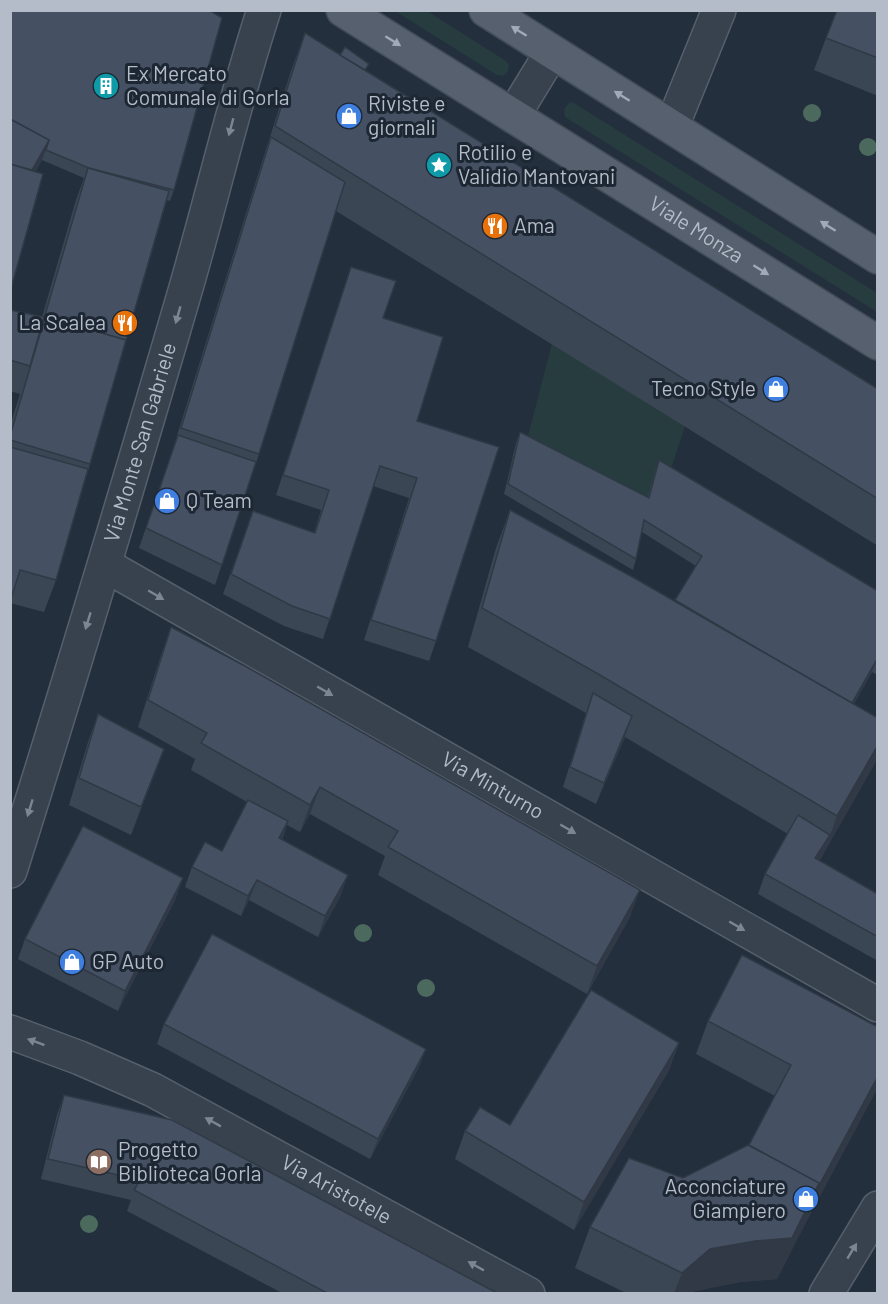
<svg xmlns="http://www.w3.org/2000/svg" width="888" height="1304" viewBox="0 0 888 1304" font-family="Barlow,sans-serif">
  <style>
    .green { fill: #263c3f }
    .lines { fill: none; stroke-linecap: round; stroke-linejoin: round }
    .minor-casing { stroke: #565f6c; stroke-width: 36 }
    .major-casing { stroke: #414a57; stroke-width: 36 }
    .minor { stroke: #38414e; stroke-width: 33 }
    .major { stroke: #56606e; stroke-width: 33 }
    .tree { fill: #4b6a5d }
    .wall { fill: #3b4654 }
    .shaded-wall { fill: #303945 }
    .building { fill: #455162; stroke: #303945; stroke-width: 1.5 }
    .oneway { fill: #a1aab7 }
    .oneway2 { fill: #7c8592 }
    .labels { text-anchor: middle; stroke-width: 6; stroke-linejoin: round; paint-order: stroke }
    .poi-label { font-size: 21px; fill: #b4bcc9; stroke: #1d2633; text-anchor: start }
    .street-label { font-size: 21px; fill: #b4bcc9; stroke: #1d2633 }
  </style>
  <rect width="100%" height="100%" fill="#242f3e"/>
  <g class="green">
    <polygon points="395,11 427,11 506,61 509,65 508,71 503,76 497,75"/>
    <polygon points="570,102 574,103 877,293 877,312 565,117 564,109"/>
    <polygon points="552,343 685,426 668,478 646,509 525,448"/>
  </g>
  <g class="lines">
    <g class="minor-casing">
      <g id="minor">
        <polyline points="513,116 552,52"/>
        <polyline points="672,126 719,10"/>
        <path id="s1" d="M105,565L878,1005"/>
        <path id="s2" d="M10,871C70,681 127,490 183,298C211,203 233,105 264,10"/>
        <path id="s3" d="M10,1032L80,1058L153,1090L528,1294"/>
        <polyline points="826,1294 878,1208"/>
      </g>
    </g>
    <g class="major-casing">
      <g id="major">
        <path id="s4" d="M343,10L878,343"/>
        <polyline points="486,10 878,257"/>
      </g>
    </g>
    <use href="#minor" class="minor"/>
    <use href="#major" class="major"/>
  </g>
  <g class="tree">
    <circle cx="812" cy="113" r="9"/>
    <circle cx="868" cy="147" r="9"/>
    <circle cx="363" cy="933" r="9"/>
    <circle cx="426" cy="988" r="9"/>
    <circle cx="89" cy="1224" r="9"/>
  </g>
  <g class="wall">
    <polygon points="10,10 174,190 170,201 167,200 90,464 56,580 44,612 10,603 10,426 20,394 10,391 10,310 42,317 76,200 84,178 42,160 36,171 10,292"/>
    <polygon points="878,10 878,96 814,70 826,38"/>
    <polygon points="305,33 878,389 878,546 336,211 259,454 215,585 139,548 171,455 261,165 291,71"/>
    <polygon points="351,267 383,318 417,421 436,641 429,661 364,640 409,498 373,486 323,639 284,626 223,594 253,511 314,533 321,510 276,495"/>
    <polygon points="520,432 648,497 655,471 659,460 878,591 878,675 872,672 854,704 875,763 819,861 878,894 878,961 758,894 765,874 788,834 625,737 596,804 563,787 586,713 468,647 496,548 510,510 675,601 696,566 642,532 636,559 633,570 504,494 516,443"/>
    <polygon points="171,627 630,917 587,994 378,875 385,856 310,814 300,832 287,825 282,840 341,895 318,937 249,900 241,916 185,887 192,867 222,851 247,802 191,770 195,759 138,727 161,655"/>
    <polygon points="98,714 164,749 131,835 69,805 88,742"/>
    <polygon points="176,898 118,1011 18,959 25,939"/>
    <polygon points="708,1021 878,1027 878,1087 805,1224 777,1279 740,1282 695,1291 691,1293 626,1293 575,1268 590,1227 683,1178 749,1145 775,1096 696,1054"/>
    <polygon points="164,1024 426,1049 418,1069 370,1159 157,1044"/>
    <polygon points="679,1043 669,1070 574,1230 455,1159 465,1131 510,1125"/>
    <polygon points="64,1095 497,1293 282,1293 127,1211 131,1200 41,1179 57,1115"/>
  </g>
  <g class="shaded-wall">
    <polygon points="49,140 42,160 21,198 28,178"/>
    <polygon points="876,661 872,672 847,715 851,705"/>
    <polygon points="632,716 625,736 596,804 604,783"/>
    <polygon points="878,745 878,756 875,763 823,855 837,816"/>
    <polygon points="164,749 154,776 131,835 141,807"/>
    <polygon points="320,787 310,814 300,832 310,805"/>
    <polygon points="288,821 281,841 279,838"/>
    <polygon points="830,835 823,855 807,879 815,858"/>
    <polygon points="348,875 341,895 318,937 325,916"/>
    <polygon points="183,878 176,898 118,1011 125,991"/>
    <polygon points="257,880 249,900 241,916 248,896"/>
    <polygon points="640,890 630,917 587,994 597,966"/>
    <polygon points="679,1043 669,1070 574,1230 584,1202"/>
    <polygon points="426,1049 418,1069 370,1159 378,1139"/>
    <polygon points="878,1076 878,1087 805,1224 777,1279 740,1282 695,1291 691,1293 674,1293 682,1273 710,1249 819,1183"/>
  </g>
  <g class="building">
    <polygon points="10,10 209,10 222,18 174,190 89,168 46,150 49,140 10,119"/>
    <polygon points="837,10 878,10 878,58 826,38"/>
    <polygon points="305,33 878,389 878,499 275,126"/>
    <polygon points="345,47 369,64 365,70 340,55"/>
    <polygon points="10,119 49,140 32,170 10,164"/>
    <polygon points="271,137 345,182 259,454 181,428"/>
    <polygon points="10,164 43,174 10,292"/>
    <polygon points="88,168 169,191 126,340 45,317 43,322"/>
    <polygon points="351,267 396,281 383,318 443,337 417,421 499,447 436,641 371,620 417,478 380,466 330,619 292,606 231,574 253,511 315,533 329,490 283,475"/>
    <polygon points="10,310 44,317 30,366 10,360"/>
    <polygon points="45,317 126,340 90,464 10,440 10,436"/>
    <polygon points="520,432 649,498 659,460 878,591 878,662 876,661 852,703 748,643 675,600 702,556 644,520 636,559 508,484"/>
    <polygon points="178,435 256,462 222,565 146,528"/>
    <polygon points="10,447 88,469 56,580 20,570 10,602"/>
    <polygon points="510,510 636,579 878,718 878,745 837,816 600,675 482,608"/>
    <polygon points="171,627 245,666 640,890 597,966 388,847 398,831 320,787 310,805 201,743 207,733 148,700"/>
    <polygon points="593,693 632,716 604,783 570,767"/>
    <polygon points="98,714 164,749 141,807 79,778"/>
    <polygon points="248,800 288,821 279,838 348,875 325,916 257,880 248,896 192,867 205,842 222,851"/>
    <polygon points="798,815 830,835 815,858 878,894 878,937 765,874"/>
    <polygon points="83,826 183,878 125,991 25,939"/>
    <polygon points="212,934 426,1049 378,1139 164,1024"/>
    <polygon points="742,955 878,1027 878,1076 816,1191 819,1183 749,1145 791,1065 708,1021"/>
    <polygon points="591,990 679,1043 584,1202 465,1131 480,1107 510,1125"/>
    <polygon points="64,1095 172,1120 497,1293 327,1293 134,1190 140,1180 48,1159"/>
    <polygon points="748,1145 819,1183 792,1238 755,1241 710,1249 682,1273 590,1227 629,1158 683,1178"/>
  </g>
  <defs><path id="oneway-solid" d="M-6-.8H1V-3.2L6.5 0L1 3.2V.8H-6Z" transform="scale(1.5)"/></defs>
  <g class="oneway">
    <use href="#oneway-solid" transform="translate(519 31) rotate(-148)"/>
    <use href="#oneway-solid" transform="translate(393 41) rotate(32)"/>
    <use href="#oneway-solid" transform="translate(622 96) rotate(-148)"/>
    <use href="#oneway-solid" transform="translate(828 226) rotate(-148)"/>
    <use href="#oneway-solid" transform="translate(761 270) rotate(32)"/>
  </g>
  <g class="oneway2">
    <use href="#oneway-solid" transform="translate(231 127) rotate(105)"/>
    <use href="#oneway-solid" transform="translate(178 315) rotate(106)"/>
    <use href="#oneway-solid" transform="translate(156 595) rotate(30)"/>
    <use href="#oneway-solid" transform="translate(88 621) rotate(107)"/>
    <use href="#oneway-solid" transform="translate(325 691) rotate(30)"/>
    <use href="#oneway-solid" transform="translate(30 808) rotate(107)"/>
    <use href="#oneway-solid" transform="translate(568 829) rotate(30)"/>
    <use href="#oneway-solid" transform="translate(737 926) rotate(30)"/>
    <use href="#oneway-solid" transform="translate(36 1042) rotate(-160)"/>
    <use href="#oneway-solid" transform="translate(213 1122) rotate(-151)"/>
    <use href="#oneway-solid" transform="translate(852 1251) rotate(-59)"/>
    <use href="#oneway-solid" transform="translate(476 1266) rotate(-151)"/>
  </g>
  <defs>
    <g id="building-disc" transform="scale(1.35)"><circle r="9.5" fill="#0f9aa8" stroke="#1d2633"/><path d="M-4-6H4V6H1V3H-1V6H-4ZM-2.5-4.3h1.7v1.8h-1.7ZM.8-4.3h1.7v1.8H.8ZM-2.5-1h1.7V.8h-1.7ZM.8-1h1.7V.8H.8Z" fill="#fff"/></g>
    <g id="shop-disc" transform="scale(1.35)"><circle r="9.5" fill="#3f7fe0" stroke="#1d2633"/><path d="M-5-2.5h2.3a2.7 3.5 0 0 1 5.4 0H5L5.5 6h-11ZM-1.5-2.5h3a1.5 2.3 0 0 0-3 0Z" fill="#fff"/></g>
    <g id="sight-disc" transform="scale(1.35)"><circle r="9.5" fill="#0f9aa8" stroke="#1d2633"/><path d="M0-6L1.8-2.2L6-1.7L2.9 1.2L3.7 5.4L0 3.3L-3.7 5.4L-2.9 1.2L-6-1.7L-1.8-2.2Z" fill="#fff"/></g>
    <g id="restaurant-disc" transform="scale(1.35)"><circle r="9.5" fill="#e8710a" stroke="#1d2633"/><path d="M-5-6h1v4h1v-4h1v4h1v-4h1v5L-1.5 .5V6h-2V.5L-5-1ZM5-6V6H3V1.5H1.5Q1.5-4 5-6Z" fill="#fff"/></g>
    <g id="library-disc" transform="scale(1.35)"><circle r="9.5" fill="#8d6e63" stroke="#1d2633"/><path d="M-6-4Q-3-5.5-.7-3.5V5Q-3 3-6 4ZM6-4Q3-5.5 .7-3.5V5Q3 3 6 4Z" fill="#fff"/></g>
  </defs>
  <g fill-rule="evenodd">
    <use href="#building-disc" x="106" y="86"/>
    <use href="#shop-disc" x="349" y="116"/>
    <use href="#sight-disc" x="439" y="165"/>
    <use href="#restaurant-disc" x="495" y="226"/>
    <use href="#restaurant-disc" x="125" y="323"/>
    <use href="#shop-disc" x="776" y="389"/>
    <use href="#shop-disc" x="167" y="501"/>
    <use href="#shop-disc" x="72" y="962"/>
    <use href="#library-disc" x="99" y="1162"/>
    <use href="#shop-disc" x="806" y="1199"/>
  </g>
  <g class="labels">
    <g class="poi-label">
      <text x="126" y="81">Ex Mercato<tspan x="126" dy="24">Comunale di Gorla</tspan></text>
      <text x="368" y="111">Riviste e<tspan x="368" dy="24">giornali</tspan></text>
      <text x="458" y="160">Rotilio e<tspan x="458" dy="24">Validio Mantovani</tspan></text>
      <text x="514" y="233">Ama</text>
      <text x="106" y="330" text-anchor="end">La Scalea</text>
      <text x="756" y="396" text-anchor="end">Tecno Style</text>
      <text x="186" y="508">Q Team</text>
      <text x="92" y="969">GP Auto</text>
      <text x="118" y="1157">Progetto<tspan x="118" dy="24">Biblioteca Gorla</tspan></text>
      <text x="786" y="1194" text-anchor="end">Acconciature<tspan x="786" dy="24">Giampiero</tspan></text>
    </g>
    <g class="street-label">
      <text dy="7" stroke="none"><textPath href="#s4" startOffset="416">Viale Monza</textPath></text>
      <text dy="7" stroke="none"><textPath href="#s2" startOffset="448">Via Monte San Gabriele</textPath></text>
      <text dy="7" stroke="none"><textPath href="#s1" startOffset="446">Via Minturno</textPath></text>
      <text dy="7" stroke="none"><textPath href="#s3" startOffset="363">Via Aristotele</textPath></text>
    </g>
  </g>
  <rect width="888" height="1304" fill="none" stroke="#b4bcc9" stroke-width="24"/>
</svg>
